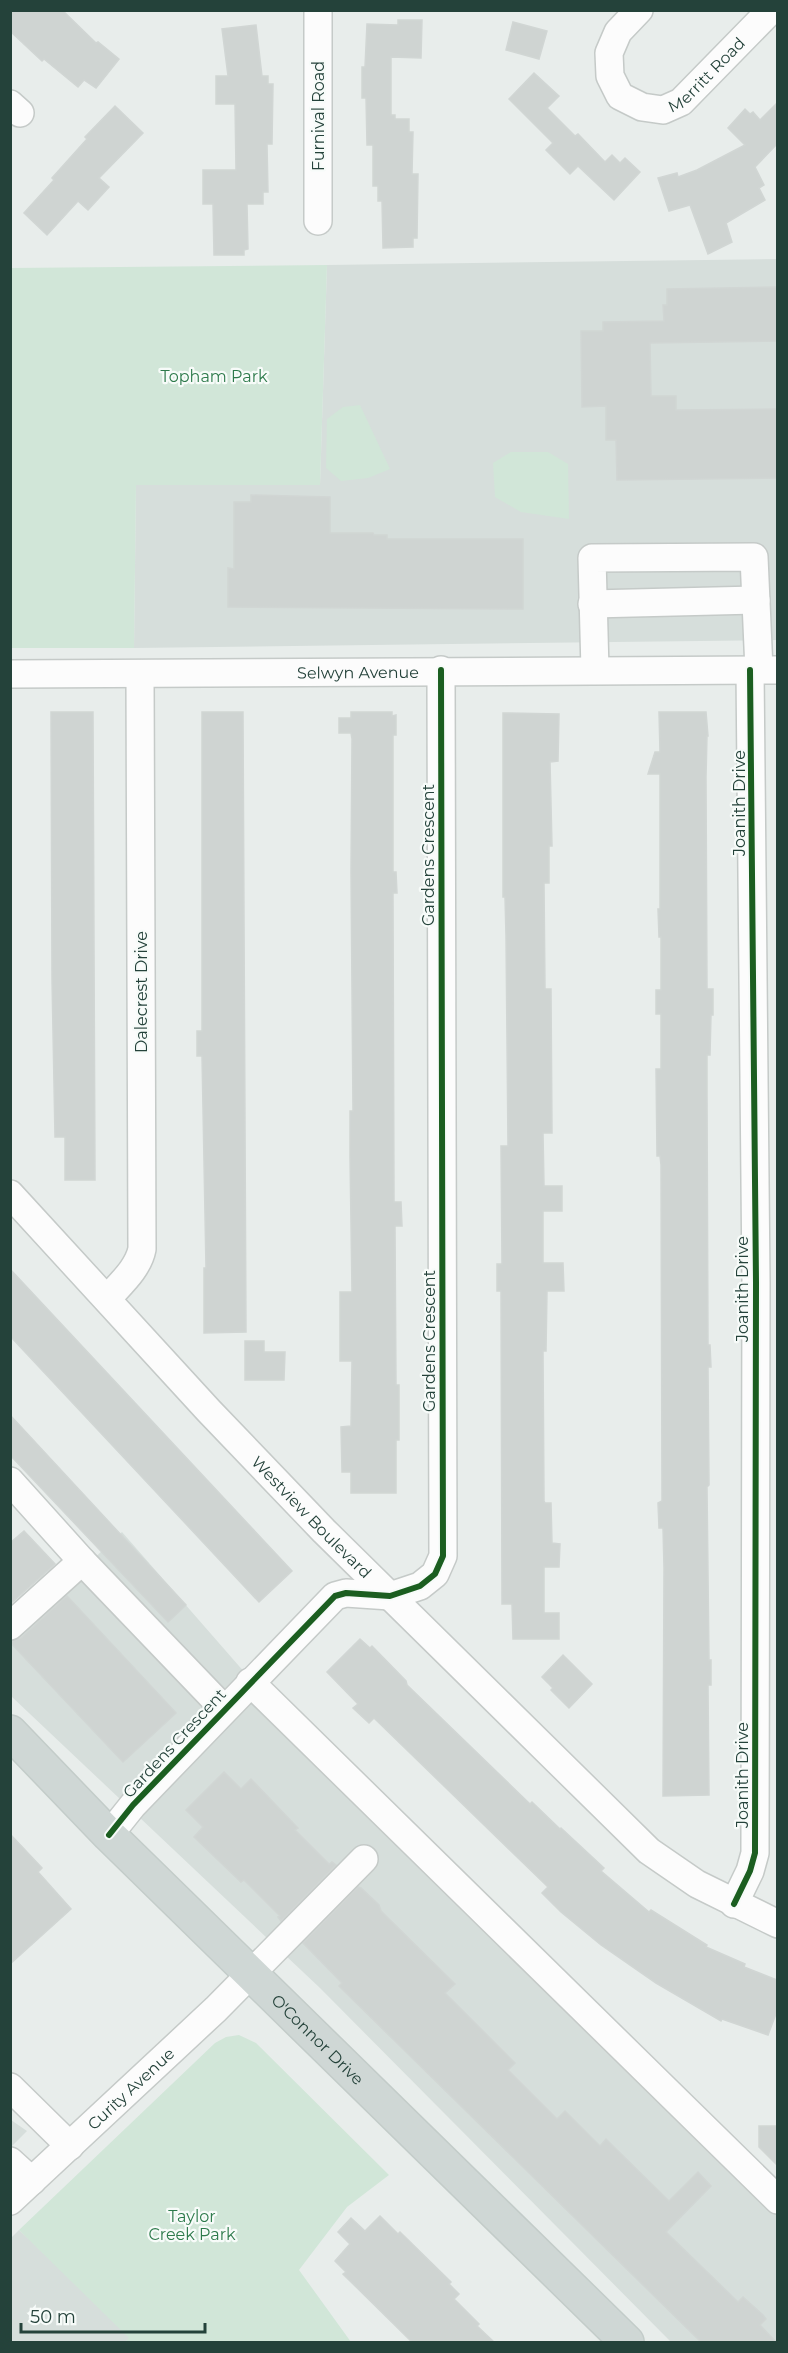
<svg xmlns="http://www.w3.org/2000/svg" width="788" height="2353" viewBox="0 0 788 2353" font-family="Montserrat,sans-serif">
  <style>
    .built { fill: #d6dedb }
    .green { fill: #d1e6d8 }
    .building { fill: #cfd4d2; stroke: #d1d6d4; stroke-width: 1.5 }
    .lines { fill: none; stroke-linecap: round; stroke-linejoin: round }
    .minor-casing { stroke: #c5cac8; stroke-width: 30 }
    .major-casing { stroke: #c3ccc9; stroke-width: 36 }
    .minor { stroke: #fcfcfc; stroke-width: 27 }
    .major { stroke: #cfd7d5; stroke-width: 33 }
    .cycleway-casing { stroke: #f7fbf9; stroke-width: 10 }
    .cycleway { stroke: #1b5e20; stroke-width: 6 }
    .labels { text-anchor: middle; stroke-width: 4.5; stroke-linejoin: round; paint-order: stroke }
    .street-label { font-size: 16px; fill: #24423a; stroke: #f7fbf9 }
    .park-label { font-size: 16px; fill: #2d7a4b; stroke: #f7fbf9 }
  </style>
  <rect width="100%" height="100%" fill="#e8edeb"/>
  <g class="built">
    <polygon points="777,259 777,640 134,648 136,485 320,485 327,265"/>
    <polygon points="122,1532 267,1698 777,2208 777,2342 671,2342 320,1988 11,1696 11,1637"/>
    <polygon points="11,2120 27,2131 11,2147"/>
    <polygon points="19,2230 48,2257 130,2338 125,2342 11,2342 11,2238"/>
  </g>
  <g class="green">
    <polygon points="327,265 320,485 136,485 134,648 11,648 11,268"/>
    <polygon points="360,405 390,469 368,478 341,481 326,468 327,419 343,407"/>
    <polygon points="511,452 548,452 568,464 569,519 521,512 495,497 493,463"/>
    <polygon points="239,2035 256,2043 389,2175 347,2207 299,2270 351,2342 125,2342 129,2338 19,2230 215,2043 226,2037"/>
  </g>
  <g class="building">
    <polygon points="10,10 62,10 96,43 98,42 119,59 96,88 84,80 78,87 44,59 42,61 10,31"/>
    <polygon points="398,20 422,20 421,58 391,57 391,115 395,115 395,119 409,119 409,132 413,132 412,174 418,174 417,238 413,238 413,247 383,248 382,201 378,201 378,186 373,186 373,145 367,145 366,98 362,98 362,67 365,67 367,24 398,25"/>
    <polygon points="513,22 547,31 539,59 506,50"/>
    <polygon points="256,25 262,76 268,76 268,84 273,84 272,144 267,144 268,192 263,192 263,204 247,204 248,249 244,250 244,255 214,255 213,204 203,204 203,170 236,170 235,104 216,104 216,76 228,76 222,29"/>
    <polygon points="534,73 559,96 547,108 575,136 578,134 605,162 612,155 620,163 625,158 640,172 614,200 578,166 570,174 546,150 553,143 509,99"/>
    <polygon points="777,103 777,144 755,167 764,185 759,188 765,200 726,223 732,242 708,254 690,205 669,211 658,178 677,173 678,177 697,170 745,145 728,128 745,109 750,114 753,112 760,120"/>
    <polygon points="115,106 143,133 99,178 109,187 88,210 78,201 47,235 24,213 54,180 52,178 87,139 85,137"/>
    <polygon points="777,287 777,341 650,343 651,396 676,396 676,410 777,409 777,478 617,480 616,440 606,440 606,406 582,407 581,331 603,331 603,322 664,321 663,305 667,305 667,289"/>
    <polygon points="251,495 330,497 330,533 373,533 374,535 387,535 387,539 523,539 523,609 228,607 228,568 234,569 234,502 251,502"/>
    <polygon points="51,712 93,712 95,1180 65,1180 65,1137 55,1137 52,979"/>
    <polygon points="202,712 243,712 246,1332 204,1333 204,1268 206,1268 202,1056 197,1056 197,1031 202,1031"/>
    <polygon points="351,712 392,712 392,716 396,715 396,735 393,735 393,872 396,872 397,893 393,893 393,895 394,1202 401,1202 402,1226 395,1226 396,1385 399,1385 399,1440 396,1440 396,1493 351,1493 351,1472 342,1472 341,1427 351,1426 352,1361 340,1361 340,1292 352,1292 350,1156 350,1111 353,1111 351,871 352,739 351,733 339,733 339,718 351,718"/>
    <polygon points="659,712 706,712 708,736 707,736 706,777 707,989 713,989 713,1015 711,1015 710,1055 707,1055 707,1094 708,1345 710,1345 711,1367 708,1367 709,1485 707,1487 709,1660 711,1660 711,1685 708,1685 709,1795 663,1796 664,1568 663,1528 659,1528 658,1503 662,1501 661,1165 660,1156 657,1156 656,1069 661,1069 661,1014 656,1014 656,990 661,990 661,937 659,937 658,909 660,909 660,774 648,774 655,752 660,752"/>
    <polygon points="503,713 559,714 558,761 550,762 552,846 549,846 549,883 544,883 545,989 551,989 552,1133 543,1133 544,1186 562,1186 562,1211 543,1211 543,1263 563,1263 564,1291 547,1291 546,1351 543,1351 544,1501 545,1503 551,1503 552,1543 560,1544 559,1567 544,1567 544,1613 559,1613 559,1639 513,1639 512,1604 502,1604 501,1291 497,1291 497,1264 502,1264 501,1146 508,1146 506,936 505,897 503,897"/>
    <polygon points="10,1269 292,1571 259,1602 10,1336"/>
    <polygon points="245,1341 264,1341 264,1352 285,1352 284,1380 245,1380"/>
    <polygon points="10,1415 186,1605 168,1622 10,1455"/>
    <polygon points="24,1531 55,1564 10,1604 10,1543"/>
    <polygon points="67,1596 176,1713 123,1762 10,1642 21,1638"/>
    <polygon points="360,1639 370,1648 372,1646 406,1681 407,1685 530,1804 532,1802 560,1829 561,1828 604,1868 601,1871 649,1912 651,1910 707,1945 706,1947 745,1964 744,1967 777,1980 777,2011 768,2035 722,2019 721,2021 656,1983 601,1945 561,1912 542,1893 548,1887 374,1718 369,1723 353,1708 358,1704 327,1672"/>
    <polygon points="563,1655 592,1684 569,1708 551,1690 553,1688 542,1677"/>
    <polygon points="224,1772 241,1789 251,1779 298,1828 295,1830 329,1864 332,1862 336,1865 281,1921 278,1917 280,1916 244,1880 241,1882 194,1837 203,1827 186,1810"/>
    <polygon points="10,1834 42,1868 38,1872 71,1909 10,1964"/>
    <polygon points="358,1887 361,1888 379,1905 381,1911 455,1984 445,1993 515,2063 508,2070 557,2119 565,2111 600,2146 606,2139 669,2201 698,2172 711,2186 666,2232 738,2302 743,2297 763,2315 766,2319 760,2325 777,2343 702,2343 339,1986 342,1983 303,1943"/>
    <polygon points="759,2126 777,2126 777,2165 759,2147"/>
    <polygon points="380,2216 398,2234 400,2232 451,2282 449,2284 459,2294 454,2299 479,2324 477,2326 495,2343 413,2343 343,2274 346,2272 335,2261 350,2244 338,2232 351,2218 365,2231"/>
  </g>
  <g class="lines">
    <g class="minor-casing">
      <g id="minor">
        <path id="s1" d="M639,10L618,32L609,53L610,76L620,96L642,107L663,110L681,102L771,10"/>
        <polyline points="10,104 20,113"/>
        <polyline points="318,221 318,10"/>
        <polyline points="592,604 756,600"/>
        <polyline points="595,670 592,558 754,557 759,670"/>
        <path id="s2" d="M10,674L778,670"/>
        <path id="s3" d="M10,1194L209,1411L324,1531L649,1851L697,1884L778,1924"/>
        <path d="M107,1299C120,1284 138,1269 142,1249L140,674"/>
        <polyline points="10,1481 82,1561"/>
        <polyline points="10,1626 82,1561 224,1709"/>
        <polyline points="250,1682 778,2200"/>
        <polyline points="109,1835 133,1805 335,1596 346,1593 390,1596 420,1586 435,1574 443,1556 441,670"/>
        <polyline points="734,1904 750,1871 755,1853 756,1282 750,670"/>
        <polyline points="10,2087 70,2146"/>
        <polyline points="10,2161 32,2181"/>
        <path id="s4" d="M10,2201L216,2009L364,1859"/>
      </g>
    </g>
    <g class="major-casing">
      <g id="major">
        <path id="s5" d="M10,1732L109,1835L627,2342"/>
      </g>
    </g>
    <use href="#minor" class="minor"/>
    <use href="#major" class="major"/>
    <g class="cycleway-casing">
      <g id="cycleway">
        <polyline points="109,1835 133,1805 335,1596 346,1593 390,1596 420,1586 435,1574 443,1556 441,670"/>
        <polyline points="734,1904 750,1871 755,1853 756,1282 750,670"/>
      </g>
    </g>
    <use href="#cycleway" class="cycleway"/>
  </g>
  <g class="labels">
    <g class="street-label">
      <text dy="6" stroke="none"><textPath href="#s1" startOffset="201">Merritt Road</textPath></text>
      <text transform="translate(318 116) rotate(-90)" y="6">Furnival Road</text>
      <text dy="6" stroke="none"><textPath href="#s2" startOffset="348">Selwyn Avenue</textPath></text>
      <text transform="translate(739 803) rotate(-90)" y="6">Joanith Drive</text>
      <text transform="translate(428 855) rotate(-90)" y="6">Gardens Crescent</text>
      <text transform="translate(141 992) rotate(-90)" y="6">Dalecrest Drive</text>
      <text transform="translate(742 1289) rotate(-90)" y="6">Joanith Drive</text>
      <text transform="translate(429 1341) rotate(-90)" y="6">Gardens Crescent</text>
      <text dy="6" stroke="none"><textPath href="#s3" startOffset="442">Westview Boulevard</textPath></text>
      <text transform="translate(174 1743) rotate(-47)" y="6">Gardens Crescent</text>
      <text transform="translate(742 1775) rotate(-90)" y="6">Joanith Drive</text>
      <text dy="6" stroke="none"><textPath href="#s5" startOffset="435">O'Connor Drive</textPath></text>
      <text dy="6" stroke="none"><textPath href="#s4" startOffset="165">Curity Avenue</textPath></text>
    </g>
    <g class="park-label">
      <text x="214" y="382">Topham Park</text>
      <text x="192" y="2222">Taylor<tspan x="192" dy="18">Creek Park</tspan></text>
    </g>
  </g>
  <rect width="788" height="2353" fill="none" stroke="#24423a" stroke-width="24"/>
  <path d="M21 2323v9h184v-9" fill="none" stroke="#24423a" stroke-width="3"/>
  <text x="30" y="2323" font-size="18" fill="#24423a" stroke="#f7fbf9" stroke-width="4.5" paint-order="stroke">50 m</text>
</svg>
